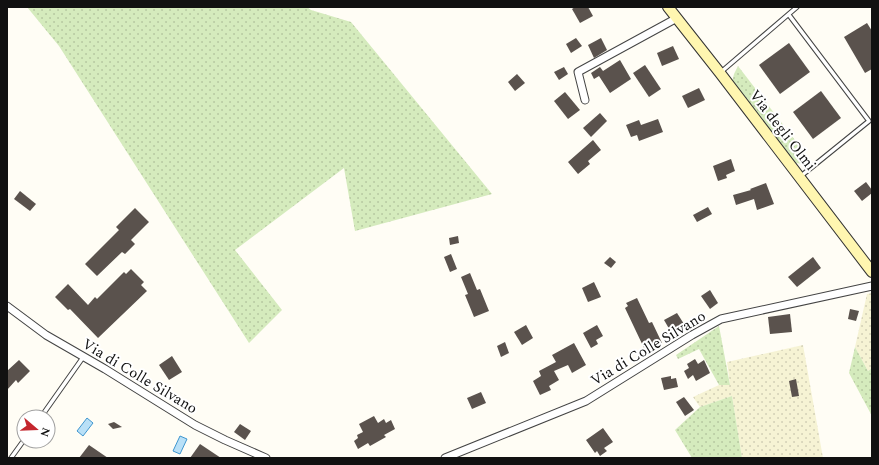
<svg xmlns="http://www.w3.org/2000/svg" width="879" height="465" viewBox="0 0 879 465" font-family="Spectral,serif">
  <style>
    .farmland { fill: url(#farmland-dots) }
    .grass { fill: url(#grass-dots) }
    .water { fill: #b9e0f7; stroke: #3f96cf }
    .building { fill: #5a524d }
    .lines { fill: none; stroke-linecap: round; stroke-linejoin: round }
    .lane-casing { stroke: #444; stroke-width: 5.5 }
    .street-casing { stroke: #444; stroke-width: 9 }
    .secondary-casing { stroke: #333; stroke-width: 12 }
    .lane { stroke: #fff; stroke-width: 3.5 }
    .street { stroke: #fff; stroke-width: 7 }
    .secondary { stroke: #fff6b0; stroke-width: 10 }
    .labels { text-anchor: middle; stroke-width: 4; stroke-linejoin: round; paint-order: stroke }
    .street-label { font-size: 15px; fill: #111; stroke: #fff }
  </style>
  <defs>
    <pattern id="farmland-dots" width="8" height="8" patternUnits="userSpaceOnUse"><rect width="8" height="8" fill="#f6f3d4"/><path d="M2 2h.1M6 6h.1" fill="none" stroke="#d2cfb5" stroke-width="1.8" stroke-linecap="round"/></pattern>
    <pattern id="grass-dots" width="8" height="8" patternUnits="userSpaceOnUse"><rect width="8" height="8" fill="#d5ebbd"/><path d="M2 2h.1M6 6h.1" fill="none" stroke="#b6c8a1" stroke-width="1.8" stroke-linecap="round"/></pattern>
  </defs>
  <rect width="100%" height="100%" fill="#fffdf5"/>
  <g class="farmland">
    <polygon points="872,293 872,368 868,371 855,347 867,294"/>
    <polygon points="803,345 823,458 742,458 732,396 700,407 693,397 719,385 730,385 727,362"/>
  </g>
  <g class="grass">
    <polygon points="27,7 307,7 311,10 351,22 492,194 355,231 344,168 235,250 282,310 249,343 59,46"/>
    <polygon points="738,66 811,161 805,164 795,163 732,82 734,74"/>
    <polygon points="719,326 730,385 719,385 699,349 678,359 676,355"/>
    <polygon points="855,347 868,371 872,368 872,416 849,373"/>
    <polygon points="732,396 742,458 692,458 675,430 700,407"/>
  </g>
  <g class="water">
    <polygon points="87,418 93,423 83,436 77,431"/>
    <polygon points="180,436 187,439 180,454 173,451"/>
  </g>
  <g class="building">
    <polygon points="575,7 588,7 593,16 580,23 572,9"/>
    <polygon points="867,23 872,31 872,69 865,73 844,37"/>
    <polygon points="576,38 582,46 571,53 566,44"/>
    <polygon points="601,38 607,50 594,58 588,45"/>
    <polygon points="789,43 810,72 780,94 759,65"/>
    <polygon points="673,46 679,59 662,66 657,53"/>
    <polygon points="620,60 631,79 610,93 599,76 594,79 591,73 600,67 603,71"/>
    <polygon points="645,65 661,89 649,97 633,73"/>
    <polygon points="564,67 568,74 559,80 554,72"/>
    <polygon points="517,74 525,83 515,91 508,82"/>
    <polygon points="699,88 705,100 688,108 682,96"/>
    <polygon points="821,91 841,118 813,139 793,112"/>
    <polygon points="565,92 580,110 568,119 554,101"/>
    <polygon points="600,113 607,121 591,137 583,128"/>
    <polygon points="658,119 663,132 639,141 637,135 631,137 626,125 639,120 641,125"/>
    <polygon points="593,140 601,150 588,161 590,164 578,174 568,162"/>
    <polygon points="731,159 735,171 726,175 727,178 718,181 713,166"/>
    <polygon points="866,182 872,190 872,193 862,201 854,191"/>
    <polygon points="766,183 774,204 757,210 754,199 736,205 733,195 751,190 750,189"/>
    <polygon points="20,191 36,204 30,211 14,199"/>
    <polygon points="708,207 712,214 697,222 693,215"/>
    <polygon points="135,208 149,222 131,240 135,244 125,254 122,252 97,276 85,264 119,230 116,227"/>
    <polygon points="458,236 459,243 450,245 449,238"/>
    <polygon points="451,254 457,269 450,272 444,257"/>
    <polygon points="610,257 616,262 611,268 604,263"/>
    <polygon points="813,257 821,268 797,287 788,277"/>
    <polygon points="131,269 144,282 141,285 147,291 98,338 70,309 68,310 55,297 68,284 88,305 95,297 97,299 124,272 126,274"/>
    <polygon points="470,273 477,290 480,289 489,311 474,317 465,295 468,294 461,277"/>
    <polygon points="594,282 601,297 588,302 582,288"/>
    <polygon points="710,290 718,303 710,309 701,296"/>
    <polygon points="637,298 649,323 652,322 662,343 648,350 647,347 644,348 625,308 628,306 626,303"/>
    <polygon points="850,309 859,311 856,321 848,319"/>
    <polygon points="677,313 684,324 671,332 664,320"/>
    <polygon points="790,314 792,332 770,334 768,317"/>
    <polygon points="526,325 533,338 522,345 514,332"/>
    <polygon points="597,325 603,336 596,340 598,344 591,348 583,333"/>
    <polygon points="505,342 509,353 501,357 497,346"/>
    <polygon points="574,343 586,365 572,373 568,365 554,371 559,380 549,386 551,390 540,395 533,381 541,376 539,371 556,362 552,355"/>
    <polygon points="172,356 182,372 169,380 159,365"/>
    <polygon points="695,359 698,364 704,360 710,373 696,381 693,375 688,379 684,371 689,368 687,364"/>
    <polygon points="19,360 30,371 18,383 16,380 7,390 7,371"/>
    <polygon points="671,376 671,379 676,378 678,387 664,390 661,378"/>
    <polygon points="796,379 799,396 792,397 789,381"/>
    <polygon points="481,392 486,403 472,409 467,398"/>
    <polygon points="684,397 694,410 685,416 676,402"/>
    <polygon points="374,416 378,423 384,419 386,423 391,420 395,429 384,435 386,437 370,446 368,443 358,449 354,441 358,438 357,435 363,432 359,424"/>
    <polygon points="114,422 122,427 113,429 108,424"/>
    <polygon points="240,424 251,431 245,440 234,432"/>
    <polygon points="603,428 613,442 604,448 607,451 600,456 597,451 595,453 586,440"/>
    <polygon points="200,444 221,458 190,458"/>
    <polygon points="89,445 108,458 79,458"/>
  </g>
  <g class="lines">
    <g class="lane-casing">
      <g id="lane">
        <polyline points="789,15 869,121 801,176"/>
        <polyline points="721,72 797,7"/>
        <polyline points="41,417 84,356"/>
        <polyline points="11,458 24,440"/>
      </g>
    </g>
    <g class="street-casing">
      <g id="street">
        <polyline points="585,100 578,72 677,18"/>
        <polyline points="7,306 46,335 105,369 195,425 225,440 266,458"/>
        <polyline points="445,458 586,401 692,335 721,319 872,286"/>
      </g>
    </g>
    <g class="secondary-casing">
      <polyline id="secondary" points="668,7 720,73 872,272"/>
    </g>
    <use href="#lane" class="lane"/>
    <use href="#street" class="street"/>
    <use href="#secondary" class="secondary"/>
  </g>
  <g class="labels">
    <g class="street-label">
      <text transform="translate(783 130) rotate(52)" y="5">Via degli Olmi</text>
      <text transform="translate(648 348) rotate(-31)" y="5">Via di Colle Silvano</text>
      <text transform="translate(140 376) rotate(31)" y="5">Via di Colle Silvano</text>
    </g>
  </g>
  <rect width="879" height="465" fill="none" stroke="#111111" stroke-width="16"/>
  <g transform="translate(36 429) rotate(109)"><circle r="19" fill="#ffffff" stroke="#a0a0a0"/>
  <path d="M0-3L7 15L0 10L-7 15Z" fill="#c4262e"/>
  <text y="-6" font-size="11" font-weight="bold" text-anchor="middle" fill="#111111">N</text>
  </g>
</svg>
